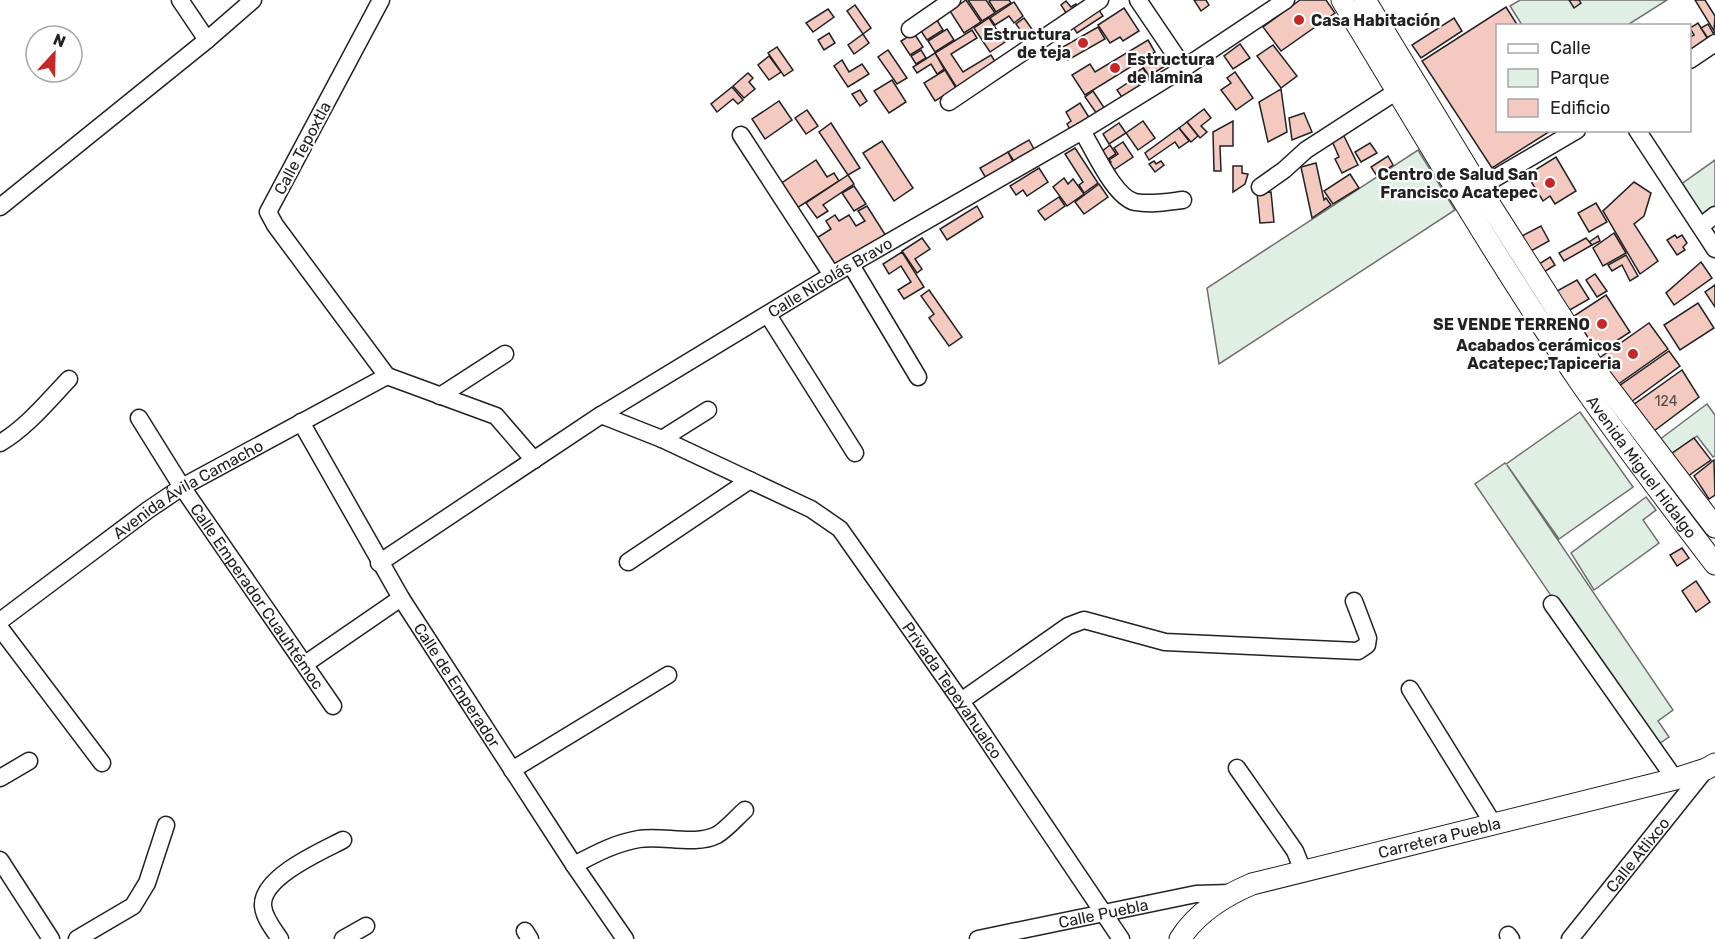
<svg xmlns="http://www.w3.org/2000/svg" width="1715" height="939" viewBox="0 0 1715 939" font-family="Rubik,sans-serif">
  <style>
    .green { fill: #e0efe3; stroke: #6f6f6f; stroke-width: 1.5 }
    .building { fill: #f3c9c0; stroke: #222; stroke-width: 1.5 }
    .lines { fill: none; stroke-linecap: round; stroke-linejoin: round }
    .minor-casing { stroke: #222; stroke-width: 19 }
    .major-casing { stroke: #222; stroke-width: 23 }
    .minor { stroke: #fff; stroke-width: 16 }
    .major { stroke: #fff; stroke-width: 21 }
    .poi-dot { fill: #c62828; stroke: #fff; stroke-width: 2 }
    .labels { text-anchor: middle; stroke-width: 4.5; stroke-linejoin: round; paint-order: stroke }
    .number-label { font-size: 14px; fill: #564c4a }
    .poi-label { font-size: 16px; font-weight: bold; fill: #222; stroke: #fff; text-anchor: end }
    .street-label { font-size: 16px; fill: #222; stroke: #fff }
  </style>
  <rect width="100%" height="100%" fill="#fff"/>
  <g class="green">
    <polygon points="1520,0 1667,0 1626,26 1522,25 1510,6"/>
    <polygon points="1418,150 1455,210 1219,364 1207,288"/>
    <polygon points="1715,160 1715,209 1702,218 1680,185"/>
    <polygon points="1707,404 1715,415 1715,456 1713,457 1697,436 1671,454 1659,440"/>
    <polygon points="1580,412 1633,487 1559,539 1507,465 1673,710 1658,721 1669,737 1654,747 1475,484 1505,463 1506,464"/>
    <polygon points="1646,497 1656,510 1643,520 1659,543 1594,590 1571,553"/>
  </g>
  <g class="building">
    <polygon points="966,0 981,22 964,33 950,11"/>
    <polygon points="968,0 986,0 995,13 982,21"/>
    <polygon points="991,0 1009,0 1011,3 996,12 989,1"/>
    <polygon points="1194,0 1206,0 1209,5 1201,11"/>
    <polygon points="1300,0 1326,0 1335,13 1281,51 1263,27"/>
    <polygon points="1569,0 1579,0 1581,3 1574,8"/>
    <polygon points="1695,0 1705,0 1715,16 1714,31"/>
    <polygon points="1066,1 1071,7 1076,4 1079,9 1068,16 1061,5"/>
    <polygon points="1014,2 1023,16 1014,23 1009,16 995,25 990,18"/>
    <polygon points="855,5 871,28 863,34 847,11"/>
    <polygon points="1097,7 1103,16 1077,33 1071,24"/>
    <polygon points="1506,7 1518,26 1498,26 1498,130 1552,130 1492,168 1422,61"/>
    <polygon points="1124,8 1139,31 1123,41 1120,37 1110,43 1098,25"/>
    <polygon points="828,9 834,17 813,32 806,23"/>
    <polygon points="935,17 943,30 927,40 919,28"/>
    <polygon points="989,18 1005,42 990,52 974,28"/>
    <polygon points="1024,18 1037,36 1029,42 1016,24"/>
    <polygon points="1454,18 1462,31 1421,58 1412,45"/>
    <polygon points="1698,23 1709,41 1690,52 1690,37 1694,35 1690,28"/>
    <polygon points="1708,24 1713,33 1715,32 1715,38 1710,41 1701,28"/>
    <polygon points="1098,27 1105,39 1068,60 1061,48"/>
    <polygon points="947,29 954,40 935,52 928,41"/>
    <polygon points="972,30 977,38 951,54 963,72 991,55 996,63 957,88 935,53"/>
    <polygon points="829,33 835,43 824,50 818,40"/>
    <polygon points="914,33 923,47 910,55 901,41"/>
    <polygon points="863,34 869,43 854,54 848,45"/>
    <polygon points="1148,40 1155,52 1085,95 1072,75 1090,64 1095,72"/>
    <polygon points="1240,44 1250,58 1233,69 1224,56"/>
    <polygon points="1273,45 1297,76 1281,88 1257,56"/>
    <polygon points="777,47 793,70 784,76 768,53"/>
    <polygon points="888,50 907,78 897,84 878,57"/>
    <polygon points="921,50 926,58 916,64 911,56"/>
    <polygon points="935,53 944,69 937,74 931,64 917,73 913,67"/>
    <polygon points="1157,55 1165,66 1149,76 1141,64"/>
    <polygon points="769,56 781,72 769,80 758,65"/>
    <polygon points="842,60 849,72 862,64 869,74 848,87 834,66"/>
    <polygon points="1143,68 1152,83 1145,88 1135,73"/>
    <polygon points="945,70 956,88 935,101 924,83"/>
    <polygon points="1235,72 1253,98 1236,110 1221,90 1231,83 1227,78"/>
    <polygon points="748,73 753,78 749,82 755,89 744,98 733,86"/>
    <polygon points="1135,78 1142,89 1124,100 1117,90"/>
    <polygon points="892,80 906,102 889,113 874,91"/>
    <polygon points="732,87 743,100 738,104 733,99 717,112 711,104"/>
    <polygon points="1281,89 1287,132 1268,142 1259,102"/>
    <polygon points="860,90 867,101 860,106 852,94"/>
    <polygon points="1093,91 1105,109 1097,114 1085,97"/>
    <polygon points="779,101 792,120 765,139 752,119"/>
    <polygon points="1080,103 1090,119 1071,131 1067,124 1071,121 1066,112"/>
    <polygon points="1204,109 1211,118 1201,126 1207,132 1200,138 1187,122"/>
    <polygon points="807,110 818,126 806,134 795,118"/>
    <polygon points="1304,113 1312,132 1292,140 1289,118"/>
    <polygon points="1143,121 1155,138 1138,150 1126,133"/>
    <polygon points="1233,121 1233,146 1220,146 1221,171 1214,171 1213,132"/>
    <polygon points="1187,122 1198,136 1191,142 1179,128"/>
    <polygon points="831,123 860,168 848,175 819,132"/>
    <polygon points="1119,123 1126,133 1109,144 1103,134"/>
    <polygon points="1179,128 1189,141 1179,148 1175,142 1149,160 1145,153"/>
    <polygon points="1344,136 1358,165 1342,173 1335,159 1339,157 1332,141"/>
    <polygon points="1029,140 1035,151 1015,163 1008,152"/>
    <polygon points="882,141 913,188 894,201 863,153"/>
    <polygon points="1123,142 1133,157 1109,173 1105,167 1111,162 1109,160 1118,154 1114,148"/>
    <polygon points="1370,143 1377,153 1361,162 1355,152"/>
    <polygon points="1110,145 1116,154 1108,159 1110,162 1105,166 1101,152"/>
    <polygon points="1075,148 1098,183 1084,193 1079,185 1083,182 1065,154"/>
    <polygon points="1008,152 1014,164 987,180 980,168"/>
    <polygon points="1388,156 1393,165 1377,176 1371,167"/>
    <polygon points="1556,157 1576,191 1555,204 1550,196 1543,201 1527,175"/>
    <polygon points="816,160 827,177 834,173 839,181 797,208 780,184"/>
    <polygon points="1154,161 1156,164 1161,161 1164,165 1155,172 1149,164"/>
    <polygon points="1316,163 1324,200 1326,198 1331,205 1312,218 1301,167"/>
    <polygon points="1233,166 1242,166 1242,173 1248,174 1245,184 1233,192"/>
    <polygon points="1039,168 1048,182 1027,196 1023,190 1016,195 1010,186"/>
    <polygon points="1350,174 1359,188 1333,204 1324,191"/>
    <polygon points="848,175 854,184 823,205 828,211 817,218 806,203"/>
    <polygon points="1064,178 1068,184 1073,179 1084,194 1067,206 1053,187"/>
    <polygon points="1634,182 1651,193 1644,216 1634,224 1658,261 1640,274 1603,211"/>
    <polygon points="1099,184 1108,197 1084,214 1075,202"/>
    <polygon points="854,186 866,204 854,211 842,193"/>
    <polygon points="1271,192 1274,222 1260,223 1257,193"/>
    <polygon points="1059,197 1065,206 1045,220 1038,211"/>
    <polygon points="1596,203 1607,222 1589,232 1578,213"/>
    <polygon points="867,206 886,236 831,270 812,241 831,229 826,221 835,215 839,221 849,215 856,226 865,221 858,211"/>
    <polygon points="977,206 983,217 947,240 940,229"/>
    <polygon points="1541,226 1549,241 1531,251 1522,236"/>
    <polygon points="1614,233 1626,253 1603,266 1593,248"/>
    <polygon points="1675,235 1677,238 1682,235 1687,243 1683,247 1685,250 1677,255 1667,240"/>
    <polygon points="1598,236 1600,241 1592,245 1589,242"/>
    <polygon points="922,238 930,249 915,259 922,269 917,273 902,251"/>
    <polygon points="1586,238 1592,245 1564,261 1559,253"/>
    <polygon points="902,252 924,287 904,299 898,290 911,282 901,266 889,274 883,264"/>
    <polygon points="1626,255 1638,276 1630,281 1622,265 1612,271 1608,265"/>
    <polygon points="1550,257 1555,265 1544,272 1539,264"/>
    <polygon points="1701,262 1712,278 1674,305 1666,293"/>
    <polygon points="1595,274 1607,291 1597,297 1586,280"/>
    <polygon points="1577,280 1589,299 1568,311 1557,291"/>
    <polygon points="1715,285 1715,307 1705,292"/>
    <polygon points="929,290 962,337 949,346 929,318 934,314 921,296"/>
    <polygon points="1606,295 1630,332 1598,353 1574,316"/>
    <polygon points="1698,303 1714,328 1680,350 1664,325"/>
    <polygon points="1649,323 1668,349 1617,385 1598,359"/>
    <polygon points="1669,351 1680,366 1631,402 1619,386"/>
    <polygon points="1682,370 1699,397 1654,431 1633,405"/>
    <polygon points="1694,438 1711,460 1688,476 1671,454"/>
    <polygon points="1714,460 1715,495 1709,499 1694,476"/>
    <polygon points="1682,548 1689,558 1677,566 1670,555"/>
    <polygon points="1696,581 1710,602 1696,612 1682,591"/>
  </g>
  <g class="lines">
    <g class="minor-casing">
      <g id="minor">
        <polyline points="180,0 207,40"/>
        <polyline points="381,0 268,212 275,225 387,376"/>
        <polyline points="1138,0 1184,68"/>
        <polyline points="910,29 952,0"/>
        <polyline points="1690,60 1715,43"/>
        <polyline points="949,102 1100,0"/>
        <polyline points="1637,130 1715,249"/>
        <path d="M1082,131C1094,150 1114,197 1135,202C1151,205 1167,202 1183,200"/>
        <polyline points="741,135 832,275"/>
        <polyline points="1260,187 1284,170 1306,150 1397,91"/>
        <polyline points="1470,193 1577,130"/>
        <polyline points="0,207 207,40 253,0"/>
        <polyline points="1701,226 1715,215"/>
        <polyline points="851,265 918,377"/>
        <polyline points="768,315 855,453"/>
        <polyline points="387,376 496,416 534,460"/>
        <polyline points="440,396 505,354"/>
        <path id="s1" d="M601,415L662,439L811,509L840,529L961,701L1121,939"/>
        <path id="s2" d="M139,418L182,487L333,706"/>
        <path id="s3" d="M301,422L401,598L574,865L625,939"/>
        <polyline points="662,439 708,410"/>
        <path d="M0,443C26,428 48,401 69,379"/>
        <polyline points="628,562 750,480"/>
        <path id="s4" d="M379,563L601,415L832,275L1082,131L1184,68L1286,0"/>
        <polyline points="1552,604 1675,779"/>
        <path id="s5" d="M0,621L148,510L182,487L387,376"/>
        <polyline points="0,628 102,763"/>
        <polyline points="305,664 401,598"/>
        <polyline points="1410,689 1494,825"/>
        <polyline points="961,701 1068,626 1084,620 1165,642 1358,651 1367,645 1368,638 1354,601"/>
        <polyline points="1237,768 1295,851 1303,871"/>
        <polyline points="512,770 668,675"/>
        <polyline points="0,778 29,761"/>
        <polyline points="0,860 51,939"/>
        <path d="M574,865C595,854 615,843 639,839C662,835 695,846 717,835C727,829 736,818 745,810"/>
        <polyline points="525,931 530,939"/>
        <polyline points="1508,935 1511,939"/>
        <polyline points="77,939 133,906 147,883 166,825"/>
        <path d="M280,939C274,930 264,918 263,906C261,877 322,851 343,840"/>
        <polyline points="343,939 366,926"/>
        <path id="s6" d="M978,939L1196,894L1230,893"/>
        <path id="s7" d="M1570,939L1706,769"/>
      </g>
    </g>
    <g class="major-casing">
      <g id="major">
        <path id="s8" d="M1342,0C1420,128 1495,258 1580,382C1623,444 1669,504 1715,564"/>
        <polyline points="1365,0 1478,186 1596,371 1715,527"/>
        <path id="s9" d="M1180,939C1197,912 1224,896 1252,884L1675,779L1706,769L1715,764"/>
      </g>
    </g>
    <use href="#minor" class="minor"/>
    <use href="#major" class="major"/>
  </g>
  <g class="poi-dot">
    <circle cx="1299" cy="20" r="6"/>
    <circle cx="1083" cy="43" r="6"/>
    <circle cx="1115" cy="68" r="6"/>
    <circle cx="1550" cy="183" r="6"/>
    <circle cx="1602" cy="324" r="6"/>
    <circle cx="1633" cy="354" r="6"/>
  </g>
  <g class="labels">
    <g class="number-label">
      <text x="1666" y="406">124</text>
    </g>
    <g class="poi-label">
      <text x="1311" y="26" text-anchor="start">Casa Habitación</text>
      <text x="1071" y="40">Estructura<tspan x="1071" dy="18">de teja</tspan></text>
      <text x="1127" y="65" text-anchor="start">Estructura<tspan x="1127" dy="18">de lamina</tspan></text>
      <text x="1538" y="180">Centro de Salud San<tspan x="1538" dy="18">Francisco Acatepec</tspan></text>
      <text x="1590" y="330">SE VENDE TERRENO</text>
      <text x="1621" y="351">Acabados cerámicos<tspan x="1621" dy="18">Acatepec;Tapiceria</tspan></text>
    </g>
    <g class="street-label">
      <text transform="translate(302 148) rotate(-62)" y="6">Calle Tepoxtla</text>
      <text dy="6" stroke="none"><textPath href="#s4" startOffset="534">Calle Nicolás Bravo</textPath></text>
      <text dy="6" stroke="none"><textPath href="#s8" startOffset="555">Avenida Miguel Hidalgo</textPath></text>
      <text dy="6" stroke="none"><textPath href="#s5" startOffset="230">Avenida Ávila Camacho</textPath></text>
      <text dy="6" stroke="none"><textPath href="#s2" startOffset="214">Calle Emperador Cuauhtémoc</textPath></text>
      <text dy="6" stroke="none"><textPath href="#s3" startOffset="306">Calle de Emperador</textPath></text>
      <text dy="6" stroke="none"><textPath href="#s1" startOffset="462">Privada Tepeyahualco</textPath></text>
      <text dy="6" stroke="none"><textPath href="#s9" startOffset="285">Carretera Puebla</textPath></text>
      <text dy="6" stroke="none"><textPath href="#s7" startOffset="108">Calle Atlixco</textPath></text>
      <text dy="6" stroke="none"><textPath href="#s6" startOffset="128">Calle Puebla</textPath></text>
    </g>
  </g>
  <rect x="1496" y="24" width="195" height="108" fill="#ffffff" stroke="#a7a7a7" stroke-width="1.5"/>
  <rect x="1508" y="44" width="30" height="9" fill="#ffffff" stroke="#a7a7a7" stroke-width="1.5"/>
  <text x="1550" y="54" font-size="18" fill="#222222">Calle</text>
  <rect x="1508" y="69" width="30" height="18" fill="#e0efe3" stroke="#a7a7a7" stroke-width="1.5"/>
  <text x="1550" y="84" font-size="18" fill="#222222">Parque</text>
  <rect x="1508" y="99" width="30" height="18" fill="#f3c9c0" stroke="#a7a7a7" stroke-width="1.5"/>
  <text x="1550" y="114" font-size="18" fill="#222222">Edificio</text>
  <g transform="translate(54 54) rotate(22)"><circle r="28" fill="#ffffff" stroke="#a7a7a7" stroke-width="1.5"/>
  <path d="M0-4.5L10 22L0 15L-10 22Z" fill="#c62828"/>
  <text y="-9" font-size="16" font-weight="bold" text-anchor="middle" fill="#222222">N</text>
  </g>
</svg>
